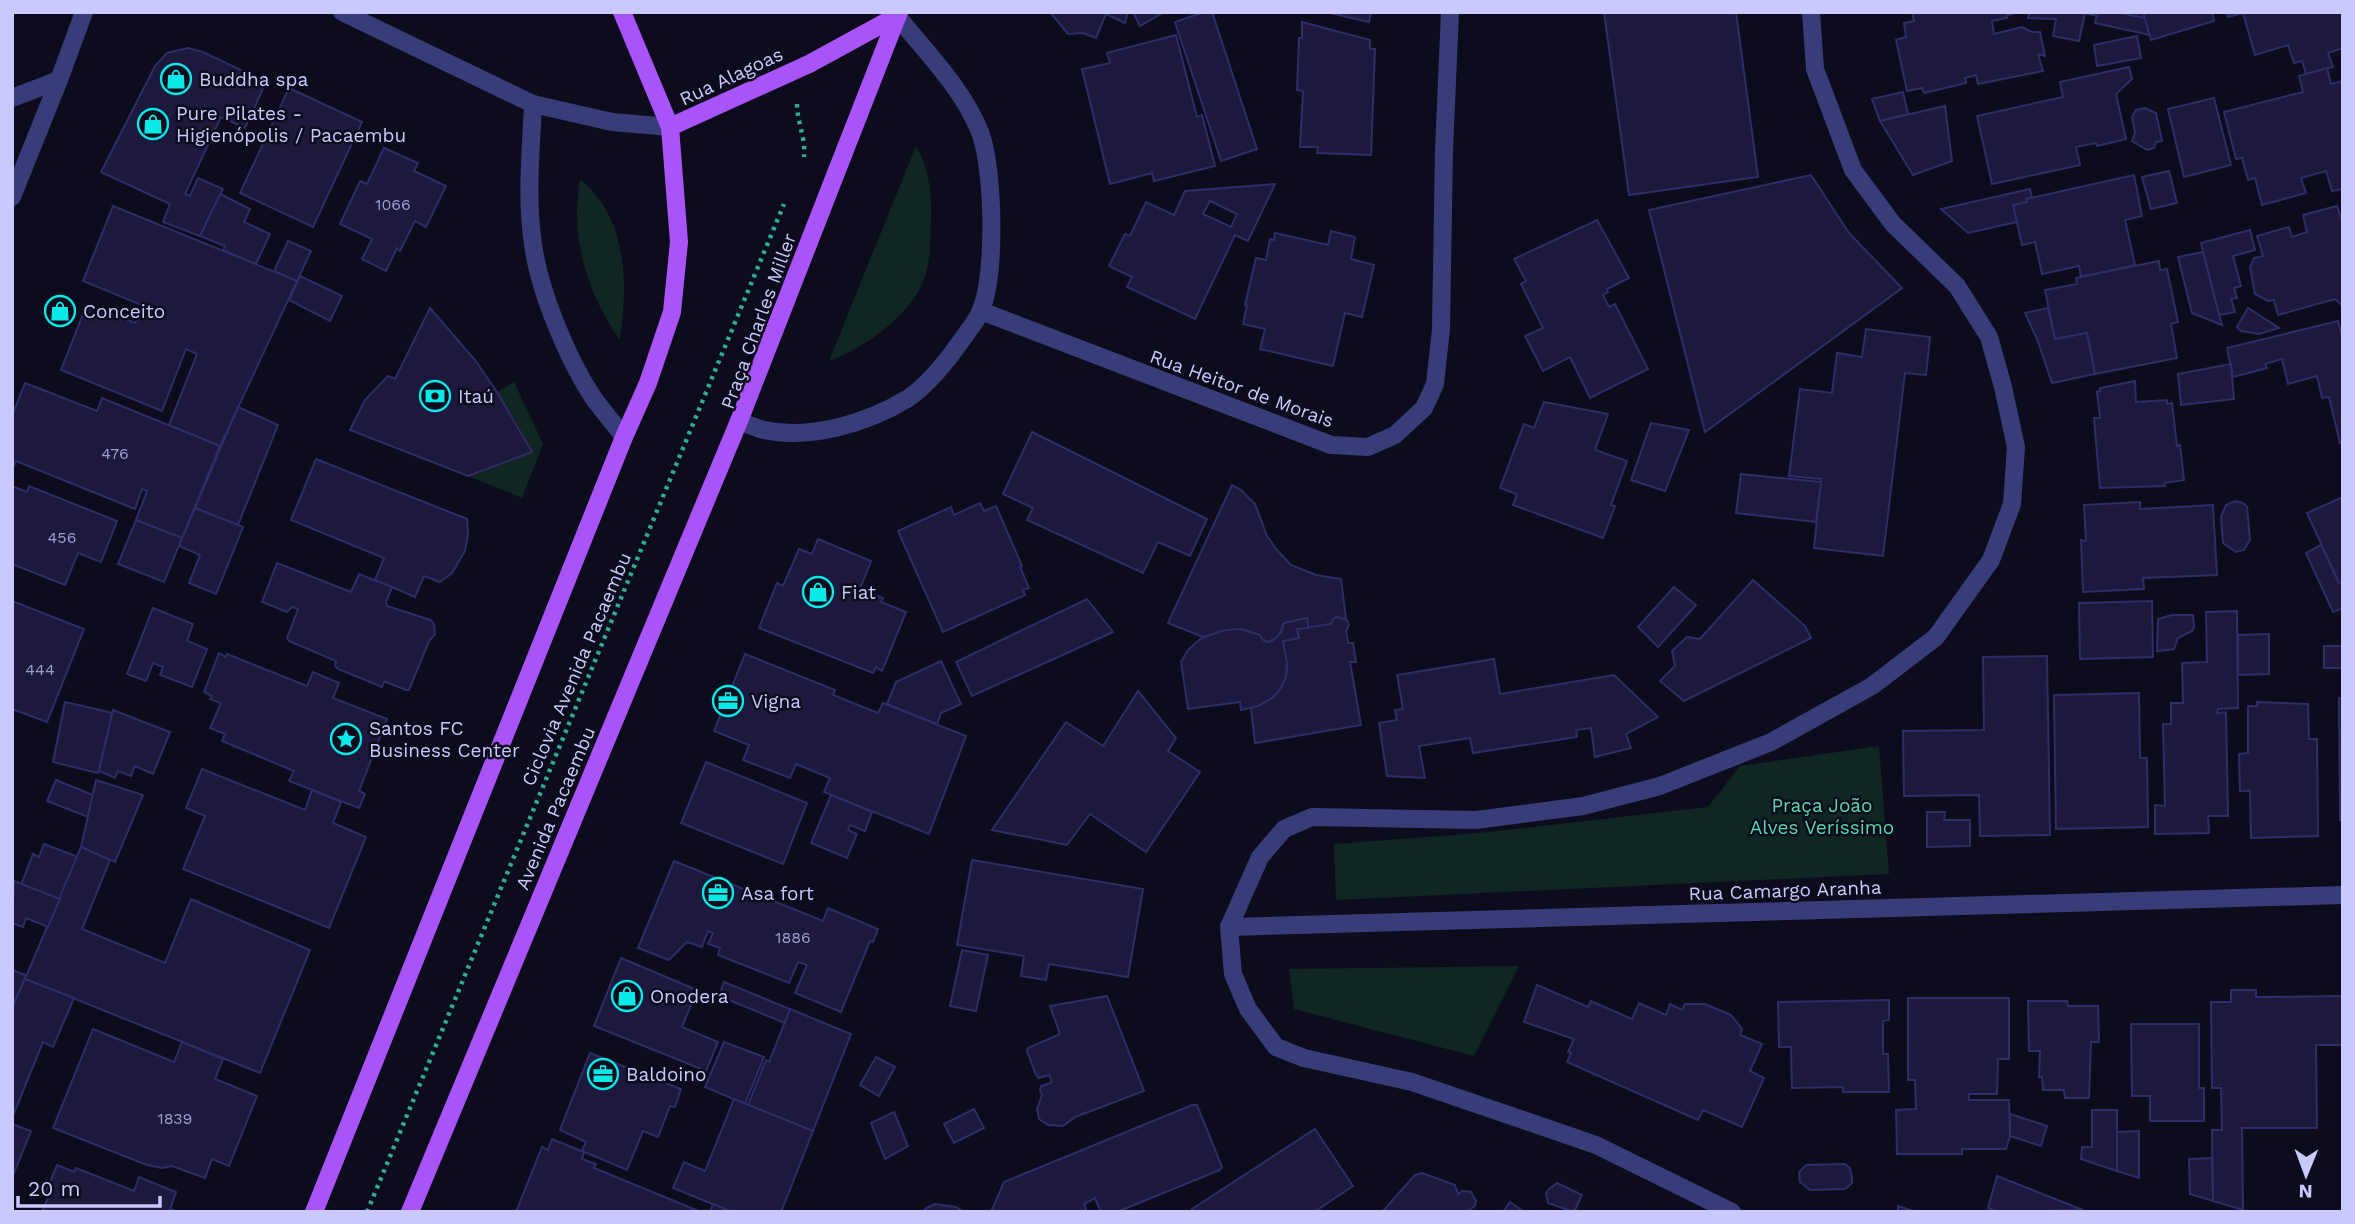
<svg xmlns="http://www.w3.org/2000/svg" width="2355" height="1224" viewBox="0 0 2355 1224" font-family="'Work Sans',sans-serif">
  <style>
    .green { fill: #0f2623 }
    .building { fill: #1c193c; stroke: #312b68; stroke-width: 2; fill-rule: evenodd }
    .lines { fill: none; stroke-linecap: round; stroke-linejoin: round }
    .path { stroke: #31aa95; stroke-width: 4.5; stroke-dasharray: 3.5 5; stroke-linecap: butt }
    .minor { stroke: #383d7a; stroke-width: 18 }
    .major { stroke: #a954f9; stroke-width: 18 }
    .labels { text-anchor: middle; stroke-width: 5; stroke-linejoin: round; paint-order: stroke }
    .number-label { font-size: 16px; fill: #9e9dcd }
    .street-label { font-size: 19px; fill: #c9c9fd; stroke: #0d0c1c }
    .poi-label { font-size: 19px; fill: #c9c9fd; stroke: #0d0c1c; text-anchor: start }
    .park-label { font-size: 19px; fill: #59d9ab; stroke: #0d0c1c }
  </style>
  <rect width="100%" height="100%" fill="#0d0c1c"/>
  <g class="green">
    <path d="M916,146C929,167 932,195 931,219C930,237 931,256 926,273C916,312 865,348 829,361Z"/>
    <path d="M580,179C628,219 628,283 620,340C586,292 570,237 580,179Z"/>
    <polygon points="514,382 543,444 522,498 468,476 532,452 514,418 497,392"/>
    <polygon points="1879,746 1889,874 1336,900 1334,844 1479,833 1708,807 1740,766"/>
    <polygon points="1519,966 1474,1056 1294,1009 1289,969"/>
  </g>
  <g class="building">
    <polygon points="1050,12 1128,12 1125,23 1106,14 1096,38 1083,33 1068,34"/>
    <polygon points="1133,12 1164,12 1140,26"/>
    <polygon points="1204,12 1212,12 1257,149 1221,161 1175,22"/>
    <polygon points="1326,12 1371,12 1369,22"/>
    <polygon points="1604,12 1736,12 1758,177 1629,195"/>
    <polygon points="1912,12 2018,12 2008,15 2007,18 1992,21 1994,34 2022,27 2032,32 2040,32 2045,56 2038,54 2043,71 1978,84 1976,75 1965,78 1966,83 1924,93 1922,88 1907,91 1896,40 1906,37 1904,23 1914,21"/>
    <polygon points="2030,12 2117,12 2145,18 2150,35 2095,23 2097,16 2085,13 2079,41 2053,36 2056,19 2028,18"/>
    <polygon points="2130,12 2143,12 2145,18 2129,15"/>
    <polygon points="2143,12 2212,12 2214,21 2151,40"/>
    <polygon points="2227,12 2343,12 2343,48 2328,53 2333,67 2306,74 2302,61 2294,63 2288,45 2255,55 2243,13 2228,17"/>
    <polygon points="1302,22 1370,40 1370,49 1375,49 1371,155 1317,153 1318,147 1300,147 1303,91 1297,90 1299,38 1302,38"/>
    <polygon points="1176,35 1197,117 1202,115 1215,166 1154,181 1152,173 1110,184 1082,69 1110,63 1107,53"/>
    <polygon points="2137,36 2141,58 2097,66 2094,45"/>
    <polygon points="188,48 203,52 266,82 245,128 221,117 185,194 190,196 198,178 223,189 200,236 163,222 170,204 101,172 155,66 167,53"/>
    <polygon points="2129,67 2132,79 2116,94 2126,139 2097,146 2096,143 2076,147 2080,165 1992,184 1977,116 2063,97 2060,82"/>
    <polygon points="2327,68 2331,84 2343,81 2343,189 2332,191 2326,171 2301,178 2306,193 2262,205 2255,178 2248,180 2242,158 2236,159 2224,112 2303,92 2299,76"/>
    <polygon points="289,88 362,122 313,227 240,193"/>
    <polygon points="1903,92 1908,114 1880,121 1872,99"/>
    <polygon points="2214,98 2231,165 2184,177 2168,109"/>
    <polygon points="1945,106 1952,161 1913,175 1880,121"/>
    <polygon points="2145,108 2156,113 2162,141 2156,142 2154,148 2147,150 2132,141 2135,133 2132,117 2136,110"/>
    <polygon points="384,148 418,163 414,171 446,186 426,227 415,221 400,251 397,248 386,271 362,259 372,239 340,224 360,181 367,184"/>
    <polygon points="2169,171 2177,203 2151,209 2142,177"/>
    <polygon points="1811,175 1849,233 1902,288 1705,432 1649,210"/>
    <polygon points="2134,175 2142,216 2125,220 2135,265 2081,277 2079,266 2042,274 2035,242 2022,245 2013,205 2027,202 2026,199"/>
    <path d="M1275,184L1248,241L1235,235L1195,319L1127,287L1132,277L1109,266L1125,234L1130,236L1146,202L1174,215L1185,191ZM1210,201L1237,214L1231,227L1203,214Z"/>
    <polygon points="2030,189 2032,197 2026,199 2027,202 2013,205 2017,222 1968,233 1941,209"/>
    <polygon points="220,194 250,209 244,222 270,234 256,264 223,250 225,246 200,236"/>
    <polygon points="113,206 297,281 220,446 169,425 197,354 186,349 162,411 61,370 87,304 135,323 142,305 83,281"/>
    <polygon points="2337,206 2343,223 2343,306 2335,299 2278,315 2274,300 2268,301 2255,294 2250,267 2254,258 2263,256 2257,236 2289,227 2292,237 2307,232 2303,215"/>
    <polygon points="1597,220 1629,278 1607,289 1608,292 1603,295 1609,307 1615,304 1648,369 1590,398 1570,357 1543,371 1525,336 1543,328 1521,284 1526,281 1514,259"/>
    <polygon points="2250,230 2255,250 2233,256 2241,286 2234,288 2237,298 2231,299 2235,312 2219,315 2201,243"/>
    <polygon points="1331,231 1355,237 1351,259 1374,265 1362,317 1345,313 1333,366 1260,349 1265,329 1243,324 1247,306 1245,305 1256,258 1266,260 1270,239 1274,240 1275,233 1328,245"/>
    <polygon points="288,241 311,251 297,281 274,271"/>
    <polygon points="2203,252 2219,315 2222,325 2192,313 2178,257"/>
    <polygon points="2159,261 2160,270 2167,269 2178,322 2171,324 2177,358 2095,374 2087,333 2055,339 2045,290 2077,284 2076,278"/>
    <polygon points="300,276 342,296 330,321 289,300"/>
    <polygon points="430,308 475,360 497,392 532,452 468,476 350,430 365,400 388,376 395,379"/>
    <polygon points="2048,308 2055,339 2087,333 2095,374 2052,383 2037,339 2025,313"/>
    <polygon points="2248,308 2279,328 2259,334 2241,331 2237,327"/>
    <polygon points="2338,321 2343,339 2343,443 2340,443 2329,397 2322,398 2317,376 2288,384 2282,359 2265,364 2267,368 2233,377 2227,348"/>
    <polygon points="1866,329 1930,337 1926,375 1905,373 1883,556 1814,548 1821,479 1789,476 1800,389 1832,393 1837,353 1862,357"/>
    <polygon points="2231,364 2234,399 2181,405 2178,374"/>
    <polygon points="2135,381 2136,402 2167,400 2167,404 2172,403 2177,446 2180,445 2184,480 2164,483 2165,486 2100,488 2094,418 2100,418 2097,392 2100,391 2100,388"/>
    <polygon points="25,383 97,411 102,398 220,446 182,538 136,520 147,491 142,489 135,509 16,461 12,470 12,416"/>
    <polygon points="1544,402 1608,414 1595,450 1627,461 1611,505 1615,506 1603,538 1513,505 1517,494 1500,488 1524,424 1534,428"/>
    <polygon points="238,407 278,425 238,525 195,508"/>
    <polygon points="1651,423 1689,430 1665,491 1631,480"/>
    <polygon points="1032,432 1207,519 1190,556 1158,542 1143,573 1027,520 1033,508 1003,494"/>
    <polygon points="316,459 467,519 468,535 465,551 452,573 440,582 424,576 415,597 375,580 384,558 291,520"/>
    <polygon points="1741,474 1821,482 1816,522 1736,513"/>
    <polygon points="1232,485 1241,490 1255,504 1267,536 1276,549 1291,565 1316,575 1341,579 1346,619 1337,617 1333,619 1331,624 1308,628 1307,618 1284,623 1278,637 1268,642 1263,640 1260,635 1245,630 1225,630 1203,637 1168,623"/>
    <polygon points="12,486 27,492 29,486 117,521 101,562 78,553 65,585 12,564"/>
    <polygon points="2343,497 2343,581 2339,583 2307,513"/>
    <polygon points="2235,501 2243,503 2247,507 2250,540 2244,550 2236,552 2223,543 2221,517 2226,505"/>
    <polygon points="2140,502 2140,509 2213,505 2217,575 2143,578 2144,589 2083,592 2081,540 2086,541 2084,505"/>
    <polygon points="980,503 984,511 996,506 1022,566 1020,567 1029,588 1023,590 1025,595 943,632 898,531 951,507 954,515"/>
    <polygon points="195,508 243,527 216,594 189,583 200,555 179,546"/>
    <polygon points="136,520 182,538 164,582 118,564"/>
    <polygon points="818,539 871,561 860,589 883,598 881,602 906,612 882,671 876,667 873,673 759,628 777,583 783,586 799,549 812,554"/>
    <polygon points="2321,545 2339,583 2343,581 2343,608 2333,612 2306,553"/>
    <polygon points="277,563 351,592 359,574 392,587 386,602 387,606 431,620 434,624 435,634 429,641 409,690 406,690 386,682 384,682 382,687 338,669 335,666 336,661 289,641 287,638 298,609 292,607 287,612 262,602"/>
    <polygon points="1753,580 1805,626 1811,638 1684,701 1660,681 1675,666 1672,651 1687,637 1700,639"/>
    <polygon points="1674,587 1696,605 1658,647 1638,627"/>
    <polygon points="1087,599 1113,632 972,696 956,662"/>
    <polygon points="12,601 84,629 47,722 12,709"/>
    <polygon points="2152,601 2153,657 2080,659 2079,603"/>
    <polygon points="153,608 193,624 187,641 207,649 192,687 160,675 163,667 153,663 146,681 127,674"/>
    <polygon points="2237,611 2238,708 2218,709 2217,713 2226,712 2228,816 2208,816 2209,833 2155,834 2155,805 2165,806 2163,724 2171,724 2171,703 2183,703 2182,663 2207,662 2206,612"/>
    <polygon points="2172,615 2193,615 2194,627 2192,631 2178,638 2174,649 2157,651 2158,619"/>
    <polygon points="1337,617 1347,620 1349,625 1346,631 1348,643 1353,643 1356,662 1350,662 1361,725 1255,743 1251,708 1272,698 1282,686 1287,671 1283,641 1299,638 1297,629 1331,624 1333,619"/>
    <polygon points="1307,618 1308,628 1297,629 1299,638 1283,641 1287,663 1286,677 1279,691 1272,698 1258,706 1241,710 1240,702 1188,709 1181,662 1188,650 1200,639 1225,630 1240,629 1260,635 1263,640 1268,642 1272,641 1281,633 1284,623"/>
    <polygon points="2269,634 2269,674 2238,675 2238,635"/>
    <rect x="2324" y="646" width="19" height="22"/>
    <polygon points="219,653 226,657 227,654 307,686 313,672 339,683 333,698 387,719 359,791 365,794 359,808 289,781 294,771 222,741 225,734 210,728 221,703 210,699 212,696 204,692"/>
    <polygon points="745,654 835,690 833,695 878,713 883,703 966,736 929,834 824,792 830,778 796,764 790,778 743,760 749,745 714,731"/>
    <polygon points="2047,656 2050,835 1980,836 1979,795 1904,796 1903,731 1984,730 1983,657"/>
    <polygon points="1494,659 1500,694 1614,675 1658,717 1626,734 1631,748 1595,757 1591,728 1576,730 1577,737 1473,753 1470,738 1419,746 1425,778 1387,776 1379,723 1397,720 1395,710 1403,709 1397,675"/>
    <polygon points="941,661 961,704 941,713 937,724 887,704 896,682"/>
    <polygon points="1138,691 1176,738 1168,751 1200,772 1146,852 1090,814 1067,845 992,830 1066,722 1103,746"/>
    <polygon points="2139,693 2140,758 2147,758 2148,827 2056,829 2054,695"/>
    <polygon points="2339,698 2343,698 2343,820 2340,820"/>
    <polygon points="65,702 113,713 98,773 53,762"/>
    <polygon points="2257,702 2308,704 2309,739 2317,739 2318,836 2251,838 2250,791 2240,791 2239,754 2248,753 2248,706 2257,706"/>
    <polygon points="113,710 170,732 153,774 135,766 131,776 118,771 115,778 99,771"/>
    <polygon points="706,762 807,803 783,864 681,823"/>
    <polygon points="202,769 305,810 312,790 341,802 333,823 366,837 329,928 183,869 205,816 186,808"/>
    <polygon points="56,780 93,795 88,817 47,801"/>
    <polygon points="96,780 143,795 115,862 81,847"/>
    <polygon points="831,795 872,812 865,831 850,825 848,830 857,834 847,858 811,843"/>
    <polygon points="1927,812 1945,812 1944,820 1970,820 1970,846 1927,847"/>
    <polygon points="44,844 78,857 60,899 21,885 33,854 39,857"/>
    <polygon points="81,847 110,860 82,929 165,963 191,899 310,950 260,1073 25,979"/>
    <polygon points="972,860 1143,889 1128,977 1049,964 1046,980 1021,976 1024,956 957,945"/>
    <polygon points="674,861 823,921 828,908 878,929 873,942 870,941 841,1012 795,993 807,965 798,962 789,983 718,955 720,948 708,944 713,933 708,931 702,947 687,942 669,960 638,948"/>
    <polygon points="14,881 60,899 48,927 26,918 23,927 12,923"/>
    <polygon points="962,950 988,955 976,1011 950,1006"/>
    <polygon points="621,958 697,990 682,1027 718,1042 706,1071 594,1026"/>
    <polygon points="12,970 26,975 12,1008"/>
    <polygon points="25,979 74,998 53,1047 43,1042 12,1118 12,1008"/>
    <polygon points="724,982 790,1009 785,1023 719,996"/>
    <polygon points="1537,985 1588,1007 1591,1001 1632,1019 1639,1003 1666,1015 1670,1004 1682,1010 1685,1004 1705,1004 1731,1015 1742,1029 1740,1035 1762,1044 1750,1071 1764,1078 1742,1127 1703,1110 1698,1120 1567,1062 1571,1053 1568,1052 1574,1039 1524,1022"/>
    <polygon points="2231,990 2256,990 2256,997 2343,996 2343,1045 2316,1045 2317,1128 2242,1128 2243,1210 2213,1201 2212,1130 2222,1130 2221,1088 2212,1088 2211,1002 2231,1002"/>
    <polygon points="1107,996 1144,1091 1075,1117 1063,1126 1048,1125 1039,1119 1037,1109 1042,1095 1040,1090 1041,1086 1051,1083 1051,1079 1049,1075 1039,1078 1036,1075 1027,1051 1028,1048 1060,1034 1050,1006"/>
    <polygon points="1908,998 2009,998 2009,1059 1998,1059 1997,1094 1969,1094 1969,1100 2009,1100 2010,1136 2006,1149 1962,1149 1962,1154 1897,1154 1896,1110 1916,1109 1915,1080 1908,1080"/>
    <polygon points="1889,1000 1889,1020 1883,1021 1883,1054 1888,1054 1889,1092 1843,1092 1843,1087 1792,1088 1791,1047 1779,1047 1778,1002"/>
    <polygon points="2028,1001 2067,1001 2068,1006 2098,1006 2099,1042 2091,1042 2089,1098 2065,1098 2064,1090 2043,1090 2042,1077 2039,1077 2040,1051 2029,1051"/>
    <polygon points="790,1009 851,1034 813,1131 748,1105 766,1060 769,1062"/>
    <polygon points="2131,1024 2199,1024 2199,1088 2204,1088 2204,1121 2150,1121 2150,1096 2132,1096"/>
    <polygon points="93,1029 174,1062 182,1042 223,1059 215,1079 257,1096 229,1166 212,1159 205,1178 172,1166 162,1168 147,1165 53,1128"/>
    <polygon points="724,1042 764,1057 745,1104 705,1087"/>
    <polygon points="590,1053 681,1089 675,1107 670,1106 658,1137 643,1131 627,1170 582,1151 586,1142 560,1130"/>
    <polygon points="876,1057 895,1067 879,1096 860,1085"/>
    <polygon points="734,1099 813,1131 781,1212 732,1212 673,1188 684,1162 705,1171"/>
    <polygon points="1192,1105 1197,1105 1222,1167 1220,1170 1117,1212 1101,1212 1095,1198 1084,1204 1087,1212 991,1212 1004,1182"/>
    <polygon points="974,1109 984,1128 954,1143 944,1124"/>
    <polygon points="2092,1110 2117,1110 2117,1171 2081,1159 2082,1147 2092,1147"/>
    <polygon points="894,1112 908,1146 885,1159 871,1123"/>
    <polygon points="2010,1114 2047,1126 2041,1146 2010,1136"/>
    <polygon points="12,1124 31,1131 12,1178"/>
    <polygon points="1315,1129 1353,1186 1314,1212 1194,1212 1192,1209"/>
    <polygon points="2139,1131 2139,1178 2117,1171 2117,1132"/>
    <polygon points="552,1139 584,1152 582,1159 596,1164 594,1168 701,1212 516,1212 542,1147 548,1150"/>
    <polygon points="2212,1158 2213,1201 2190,1194 2189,1159"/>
    <polygon points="1845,1164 1850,1168 1852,1178 1852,1183 1845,1189 1810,1190 1800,1182 1799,1172 1806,1165"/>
    <polygon points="57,1165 74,1172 76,1168 134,1191 139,1177 176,1192 170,1209 178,1212 42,1212 48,1198 44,1196"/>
    <polygon points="1422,1173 1455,1185 1458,1194 1462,1191 1471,1192 1476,1201 1475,1206 1466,1212 1382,1212 1415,1175"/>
    <polygon points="1997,1176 2083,1210 1997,1212 1988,1208"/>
    <polygon points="1557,1183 1582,1195 1574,1212 1548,1203 1546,1194 1549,1189"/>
    <polygon points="1510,1202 1524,1212 1503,1212"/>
    <polygon points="713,1204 732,1212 710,1212"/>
    <polygon points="935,1204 956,1207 964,1212 923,1212 926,1208"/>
    <polygon points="1898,1206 1916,1212 1898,1212"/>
  </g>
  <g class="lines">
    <g class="path">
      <path d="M797,104C797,122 806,138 804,157"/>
      <polyline points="367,1212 784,204"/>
    </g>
    <g class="minor">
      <polyline points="342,12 533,104 612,122 670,127"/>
      <polyline points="12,98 59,80"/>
      <path d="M533,104C531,150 526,198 533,244C539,291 568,360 594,399C604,412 614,424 624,437"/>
      <polyline points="12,197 59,80 84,12"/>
      <polyline points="981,311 1331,445 1368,447 1395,435 1424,408 1435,384 1441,329 1444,150 1450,12"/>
      <path d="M739,421C747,424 756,428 764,430C811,440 867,423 907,399C926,387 948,360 961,341C967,332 977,321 981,310C996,274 994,169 980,132C963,89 926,52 897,16"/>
      <polyline points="1229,927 2343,895"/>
      <polyline points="1732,1212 1596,1145 1412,1082 1304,1058 1276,1047 1248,1009 1233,974 1229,927 1260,857 1284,829 1312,817 1476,820 1583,806 1660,786 1771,742 1872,686 1936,637 1991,560 2012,504 2016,447 2003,387 1989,337 1957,286 1893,224 1853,170 1815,69 1811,12"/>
    </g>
    <g class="major">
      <polyline points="670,127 809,64 897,16"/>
      <polyline points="314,1212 624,437 648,383 672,312 679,242 670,127 622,12"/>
      <polyline points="410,1212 739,421 899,12"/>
    </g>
  </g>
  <defs>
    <g id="shop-ring" transform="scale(1.575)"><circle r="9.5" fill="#0d0c1c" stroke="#08eae8" stroke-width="1.5"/><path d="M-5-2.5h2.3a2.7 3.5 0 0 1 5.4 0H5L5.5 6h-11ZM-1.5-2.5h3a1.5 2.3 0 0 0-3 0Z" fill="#08eae8"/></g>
    <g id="bank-ring" transform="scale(1.575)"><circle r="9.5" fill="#0d0c1c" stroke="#08eae8" stroke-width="1.5"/><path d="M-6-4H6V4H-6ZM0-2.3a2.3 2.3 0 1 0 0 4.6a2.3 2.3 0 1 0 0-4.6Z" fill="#08eae8"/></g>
    <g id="office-ring" transform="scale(1.575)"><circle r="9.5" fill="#0d0c1c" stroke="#08eae8" stroke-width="1.5"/><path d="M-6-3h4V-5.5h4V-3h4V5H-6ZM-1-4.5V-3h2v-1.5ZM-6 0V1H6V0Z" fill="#08eae8"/></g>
    <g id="sight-ring" transform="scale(1.575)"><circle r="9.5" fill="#0d0c1c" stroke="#08eae8" stroke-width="1.5"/><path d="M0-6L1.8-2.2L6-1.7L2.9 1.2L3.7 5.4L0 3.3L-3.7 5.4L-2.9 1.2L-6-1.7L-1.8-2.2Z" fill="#08eae8"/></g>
  </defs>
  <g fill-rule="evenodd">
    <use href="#shop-ring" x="176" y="79"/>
    <use href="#shop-ring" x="153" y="124"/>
    <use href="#shop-ring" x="60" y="311"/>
    <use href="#bank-ring" x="435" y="396"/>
    <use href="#shop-ring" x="818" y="592"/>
    <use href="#office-ring" x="728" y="701"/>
    <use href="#sight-ring" x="346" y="739"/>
    <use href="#office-ring" x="718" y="893"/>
    <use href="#shop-ring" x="627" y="996"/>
    <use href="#office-ring" x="603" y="1074"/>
  </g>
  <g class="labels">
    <g class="number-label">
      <text x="393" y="210">1066</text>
      <text x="115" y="459">476</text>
      <text x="62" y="543">456</text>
      <text x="40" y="675">444</text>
      <text x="793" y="943">1886</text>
      <text x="175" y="1124">1839</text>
    </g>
    <g class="street-label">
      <text transform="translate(731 76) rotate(-25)" y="7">Rua Alagoas</text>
      <text transform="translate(758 321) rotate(-70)" y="7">Praça Charles Miller</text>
      <text transform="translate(1242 388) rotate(20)" y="7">Rua Heitor de Morais</text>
      <text transform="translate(576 669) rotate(-67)" y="7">Ciclovia Avenida Pacaembu</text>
      <text transform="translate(555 808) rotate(-67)" y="7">Avenida Pacaembu</text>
      <text transform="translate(1785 890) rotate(-2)" y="7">Rua Camargo Aranha</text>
    </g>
    <g class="poi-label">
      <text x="199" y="86">Buddha spa</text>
      <text x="176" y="120">Pure Pilates -<tspan x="176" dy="22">Higienópolis / Pacaembu</tspan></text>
      <text x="83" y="318">Conceito</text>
      <text x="458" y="403">Itaú</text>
      <text x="841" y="599">Fiat</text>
      <text x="751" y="708">Vigna</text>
      <text x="369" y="735">Santos FC<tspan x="369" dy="22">Business Center</tspan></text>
      <text x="741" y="900">Asa fort</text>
      <text x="650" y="1003">Onodera</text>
      <text x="626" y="1081">Baldoino</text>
    </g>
    <g class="park-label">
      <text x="1822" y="812">Praça João<tspan x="1822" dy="22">Alves Veríssimo</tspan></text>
    </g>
  </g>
  <rect width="2355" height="1224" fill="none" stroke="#c9c9fd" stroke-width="28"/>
  <g transform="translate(2306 1175) rotate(181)" stroke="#0d0c1c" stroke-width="5" paint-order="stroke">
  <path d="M0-5L12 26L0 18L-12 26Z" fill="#c9c9fd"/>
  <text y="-10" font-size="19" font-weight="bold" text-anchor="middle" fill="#c9c9fd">N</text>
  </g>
  <path d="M18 1196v10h142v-10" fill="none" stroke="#c9c9fd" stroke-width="3.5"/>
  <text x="28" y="1196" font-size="21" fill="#c9c9fd" stroke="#0d0c1c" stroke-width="5" paint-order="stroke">20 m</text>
</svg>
